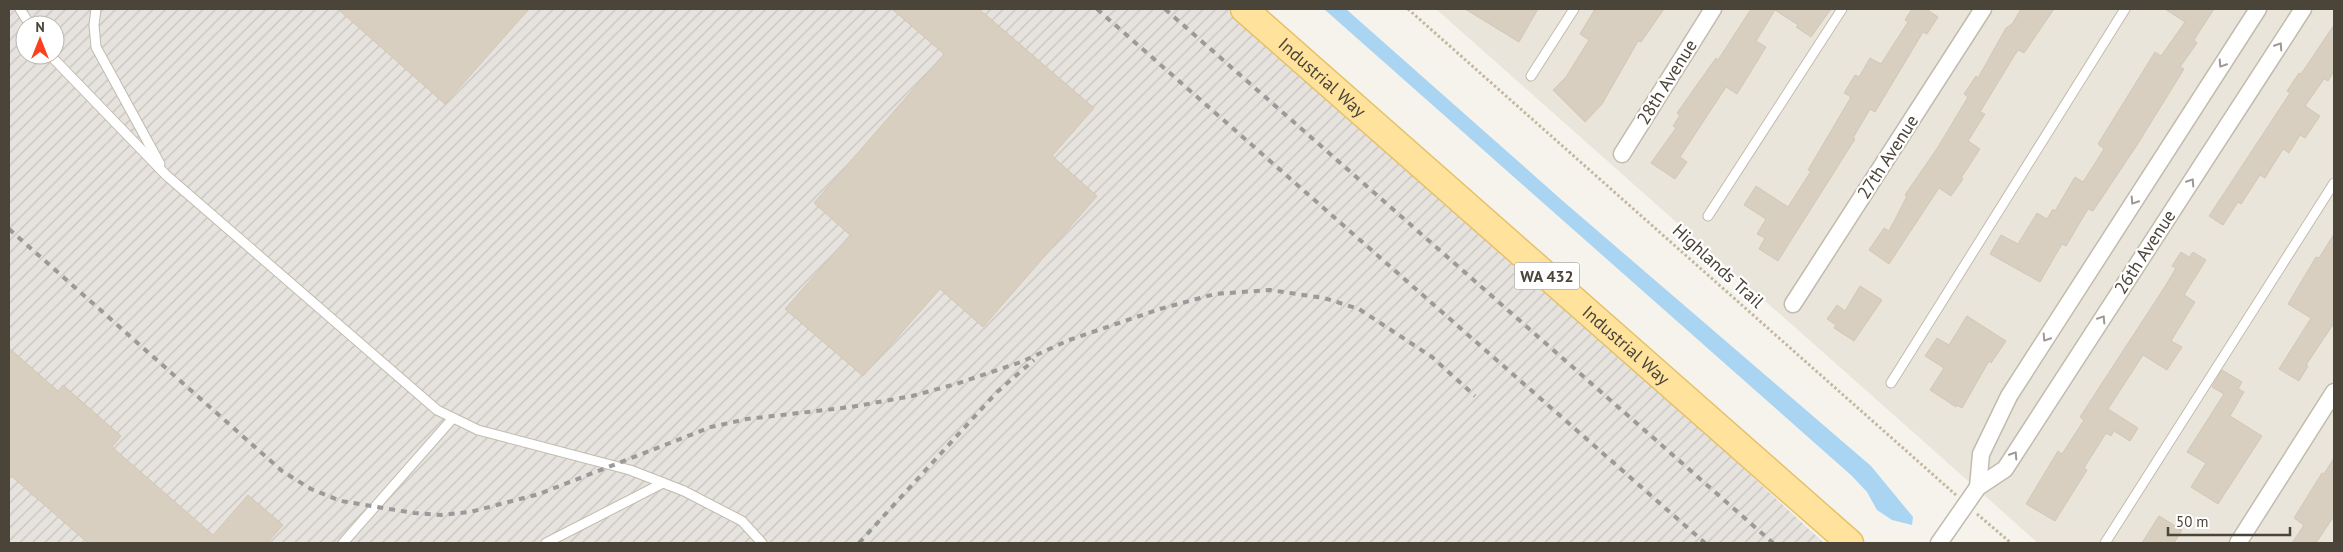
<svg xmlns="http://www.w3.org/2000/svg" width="2343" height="552" viewBox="0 0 2343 552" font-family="'PT Sans',sans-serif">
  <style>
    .residential { fill: #eae5da }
    .industrial { fill: url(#industrial-furrows); fill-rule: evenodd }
    .water { fill: #a9d4f2 }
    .building { fill: #d8cfc1; stroke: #d3c7b4 }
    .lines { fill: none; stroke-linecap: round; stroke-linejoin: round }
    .service-casing { stroke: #c2bbae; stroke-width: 11 }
    .minor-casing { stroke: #c2bbae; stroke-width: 19 }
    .primary-casing { stroke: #e6c16a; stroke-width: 29 }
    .path { stroke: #c4b79f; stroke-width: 3; stroke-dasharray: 2.5 2.5; stroke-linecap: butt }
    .service { stroke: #fff; stroke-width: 9 }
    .minor { stroke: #fff; stroke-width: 16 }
    .primary { stroke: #ffe39c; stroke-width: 26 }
    .rail { stroke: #9a9a9a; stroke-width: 4; stroke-dasharray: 6 6; stroke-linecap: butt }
    .oneway { stroke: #9c9892 }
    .labels { text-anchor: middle; stroke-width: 4.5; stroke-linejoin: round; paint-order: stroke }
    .shield { fill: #fff; stroke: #817c74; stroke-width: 1 }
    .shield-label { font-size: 16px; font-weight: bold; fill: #4b4439 }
    .street-label { font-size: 18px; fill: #4b4439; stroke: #fff }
  </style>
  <defs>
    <pattern id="industrial-furrows" width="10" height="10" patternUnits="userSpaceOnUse" patternTransform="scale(1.25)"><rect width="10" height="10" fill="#e6e2dd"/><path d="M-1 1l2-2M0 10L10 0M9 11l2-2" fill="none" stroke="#c7c3be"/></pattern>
  </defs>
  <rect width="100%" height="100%" fill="#f6f3ec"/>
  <polygon class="residential" points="1436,9 2334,9 2334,543 2038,543"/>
  <path class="industrial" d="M9,9H1243L1321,77L1824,543H9ZM25,25H55V55H25Z"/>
  <polygon class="water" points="1324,9 1346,9 1564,202 1871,466 1913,517 1912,525 1892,520 1877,510 1867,492 1852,476"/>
  <g class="building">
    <polygon points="338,9 529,9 445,104"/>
    <polygon points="892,9 979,9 1094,108 1052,156 1097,196 983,327 940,289 863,376 785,309 850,235 814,203 944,54"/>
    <polygon points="1465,9 1538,9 1519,42"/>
    <polygon points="1595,9 1664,9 1641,42 1638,41 1602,104 1585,122 1553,90 1566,77 1589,40 1580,34"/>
    <polygon points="1751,9 1831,9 1811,37 1796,27 1798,25 1775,10 1756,41 1766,47 1737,94 1726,87 1680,157 1687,162 1675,179 1651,163 1676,128 1673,126 1680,115 1677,113 1716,58 1718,60"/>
    <polygon points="1912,9 1926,9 1938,17 1927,34 1923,32 1875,112 1870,109 1853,138 1855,139 1778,261 1759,249 1765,238 1757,234 1766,219 1744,205 1756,186 1788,207 1811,171 1808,170 1851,97 1844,93 1855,75 1859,77 1870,58 1881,64 1908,22 1905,20"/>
    <polygon points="2021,9 2054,9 2024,53 2018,50 2014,56 1980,112 1985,114 1968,141 1980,149 1961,178 1963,179 1951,196 1939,188 1889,264 1869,250 1884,228 1889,231 1907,196 1905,195 1938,147 1968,97 1964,94 1976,76 1978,78 2006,28 2012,24"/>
    <polygon points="2165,9 2214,9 2194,40 2197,43 2180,67 2184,69 2137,145 2093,211 2088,209 2066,246 2062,244 2040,282 1990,254 2001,235 2018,244 2037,213 2047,219 2053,209 2055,211 2075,177 2083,182 2104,149 2098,144 2155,52 2161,56 2185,22"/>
    <polygon points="2334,25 2334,71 2328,81 2324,79 2305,106 2320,116 2305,138 2300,135 2289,153 2283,149 2265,178 2260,175 2241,204 2238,202 2223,225 2209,216 2290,93 2287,91 2299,73 2301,74"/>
    <polygon points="2334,234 2334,323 2306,365 2308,366 2299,381 2279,369 2311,318 2288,304 2316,257 2319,258"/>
    <polygon points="2181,252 2189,257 2193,252 2206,260 2184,295 2195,302 2171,341 2182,347 2167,370 2143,355 2108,409 2138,428 2130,441 2114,431 2111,436 2106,433 2084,468 2087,470 2055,521 2026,504 2058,451 2062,454 2084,420 2080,417 2164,288 2176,268 2172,266"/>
    <polygon points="1860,286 1882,300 1854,341 1834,328 1836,325 1827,319 1837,305 1845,311"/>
    <polygon points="1967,316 2006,341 1991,363 1989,361 1962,408 1957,405 1956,407 1930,390 1944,368 1925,356 1937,338 1949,345"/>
    <polygon points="9,348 58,391 63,385 121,436 112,447 213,535 248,495 283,525 267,543 88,543 9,474"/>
    <polygon points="2222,370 2242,382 2238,389 2244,392 2230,416 2262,436 2218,504 2191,487 2206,463 2187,452 2224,394 2212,387"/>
    <polygon points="2334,458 2334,516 2316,543 2292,543 2304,525 2294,518 2322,473 2324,474"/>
    <polygon points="2159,516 2182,530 2174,543 2142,543"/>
  </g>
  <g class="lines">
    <g class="service-casing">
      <g id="service">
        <polyline points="20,9 30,25"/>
        <polyline points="96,9 94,25 96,47 160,164"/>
        <polyline points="50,55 166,175 437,410 478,430 630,470 684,491 742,521 762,543"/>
        <polyline points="1531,76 1574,9"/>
        <polyline points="1708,216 1842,9"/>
        <polyline points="1891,383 2125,9"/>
        <polyline points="343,543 453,418"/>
        <polyline points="546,543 663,483"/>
        <polyline points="2105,543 2334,183"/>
      </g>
    </g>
    <g class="minor-casing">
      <g id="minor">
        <polyline points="1622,154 1713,9"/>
        <polyline points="1793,304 1983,9"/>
        <polyline points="1978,487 1981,454 2009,396 2258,9"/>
        <polyline points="1939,543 1978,487 2005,469 2303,9"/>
        <polyline points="2238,543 2334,392"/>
      </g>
    </g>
    <g class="primary-casing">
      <g id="primary">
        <path id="s1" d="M1244,9L1850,543"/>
      </g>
    </g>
    <g class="path">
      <polyline points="1408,9 1956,495"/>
      <polyline points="1977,514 2011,543"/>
    </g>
    <use href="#service" class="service"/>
    <use href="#minor" class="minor"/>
    <use href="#primary" class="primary"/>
    <g class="rail">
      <polyline points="1097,9 1705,543"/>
      <polyline points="1165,9 1773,543"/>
      <polyline points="9,229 282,471 311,489 341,501 414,513 441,515 470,512 539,494 711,427 747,419 851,407 912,396 956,384 1021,362 1069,340 1160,309 1215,294 1270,290 1324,298 1359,309 1432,357 1475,396"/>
      <polyline points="859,543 997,392 1034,360"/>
    </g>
  </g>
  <defs><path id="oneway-chevron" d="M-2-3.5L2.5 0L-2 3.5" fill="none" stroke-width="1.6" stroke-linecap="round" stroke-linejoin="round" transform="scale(1.25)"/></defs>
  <g class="oneway">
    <use href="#oneway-chevron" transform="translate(2279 46) rotate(-57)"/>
    <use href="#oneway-chevron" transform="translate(2222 64) rotate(123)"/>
    <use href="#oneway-chevron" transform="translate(2191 182) rotate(-57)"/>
    <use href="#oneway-chevron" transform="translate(2134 201) rotate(123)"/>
    <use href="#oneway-chevron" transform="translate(2102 319) rotate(-57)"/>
    <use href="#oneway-chevron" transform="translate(2046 338) rotate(123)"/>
    <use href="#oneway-chevron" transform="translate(2014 455) rotate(-57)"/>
  </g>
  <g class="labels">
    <rect class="shield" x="1514.5" y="262.5" width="65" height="27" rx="4"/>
    <g class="shield-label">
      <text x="1547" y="282">WA 432</text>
    </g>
    <g class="street-label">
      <text dy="6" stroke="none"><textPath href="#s1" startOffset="104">Industrial Way</textPath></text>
      <text transform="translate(1667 82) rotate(-58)" y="6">28th Avenue</text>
      <text transform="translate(1888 157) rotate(-57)" y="6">27th Avenue</text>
      <text transform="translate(2145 252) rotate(-57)" y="6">26th Avenue</text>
      <text transform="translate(1718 266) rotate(42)" y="6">Highlands Trail</text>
      <text dy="6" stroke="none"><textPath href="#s1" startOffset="509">Industrial Way</textPath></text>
    </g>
  </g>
  <rect width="2343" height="552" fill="none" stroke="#4b4439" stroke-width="20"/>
  <g transform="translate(40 40)"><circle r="24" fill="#ffffff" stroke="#b7b4b0"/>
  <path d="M0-4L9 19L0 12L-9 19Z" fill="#fc3f1d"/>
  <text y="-8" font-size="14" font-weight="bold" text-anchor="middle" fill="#4b4439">N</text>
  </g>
  <path d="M2168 527v8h122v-8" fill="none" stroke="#4b4439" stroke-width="2.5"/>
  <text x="2176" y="527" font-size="15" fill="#4b4439" stroke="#ffffff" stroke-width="4" paint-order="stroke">50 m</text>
</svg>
